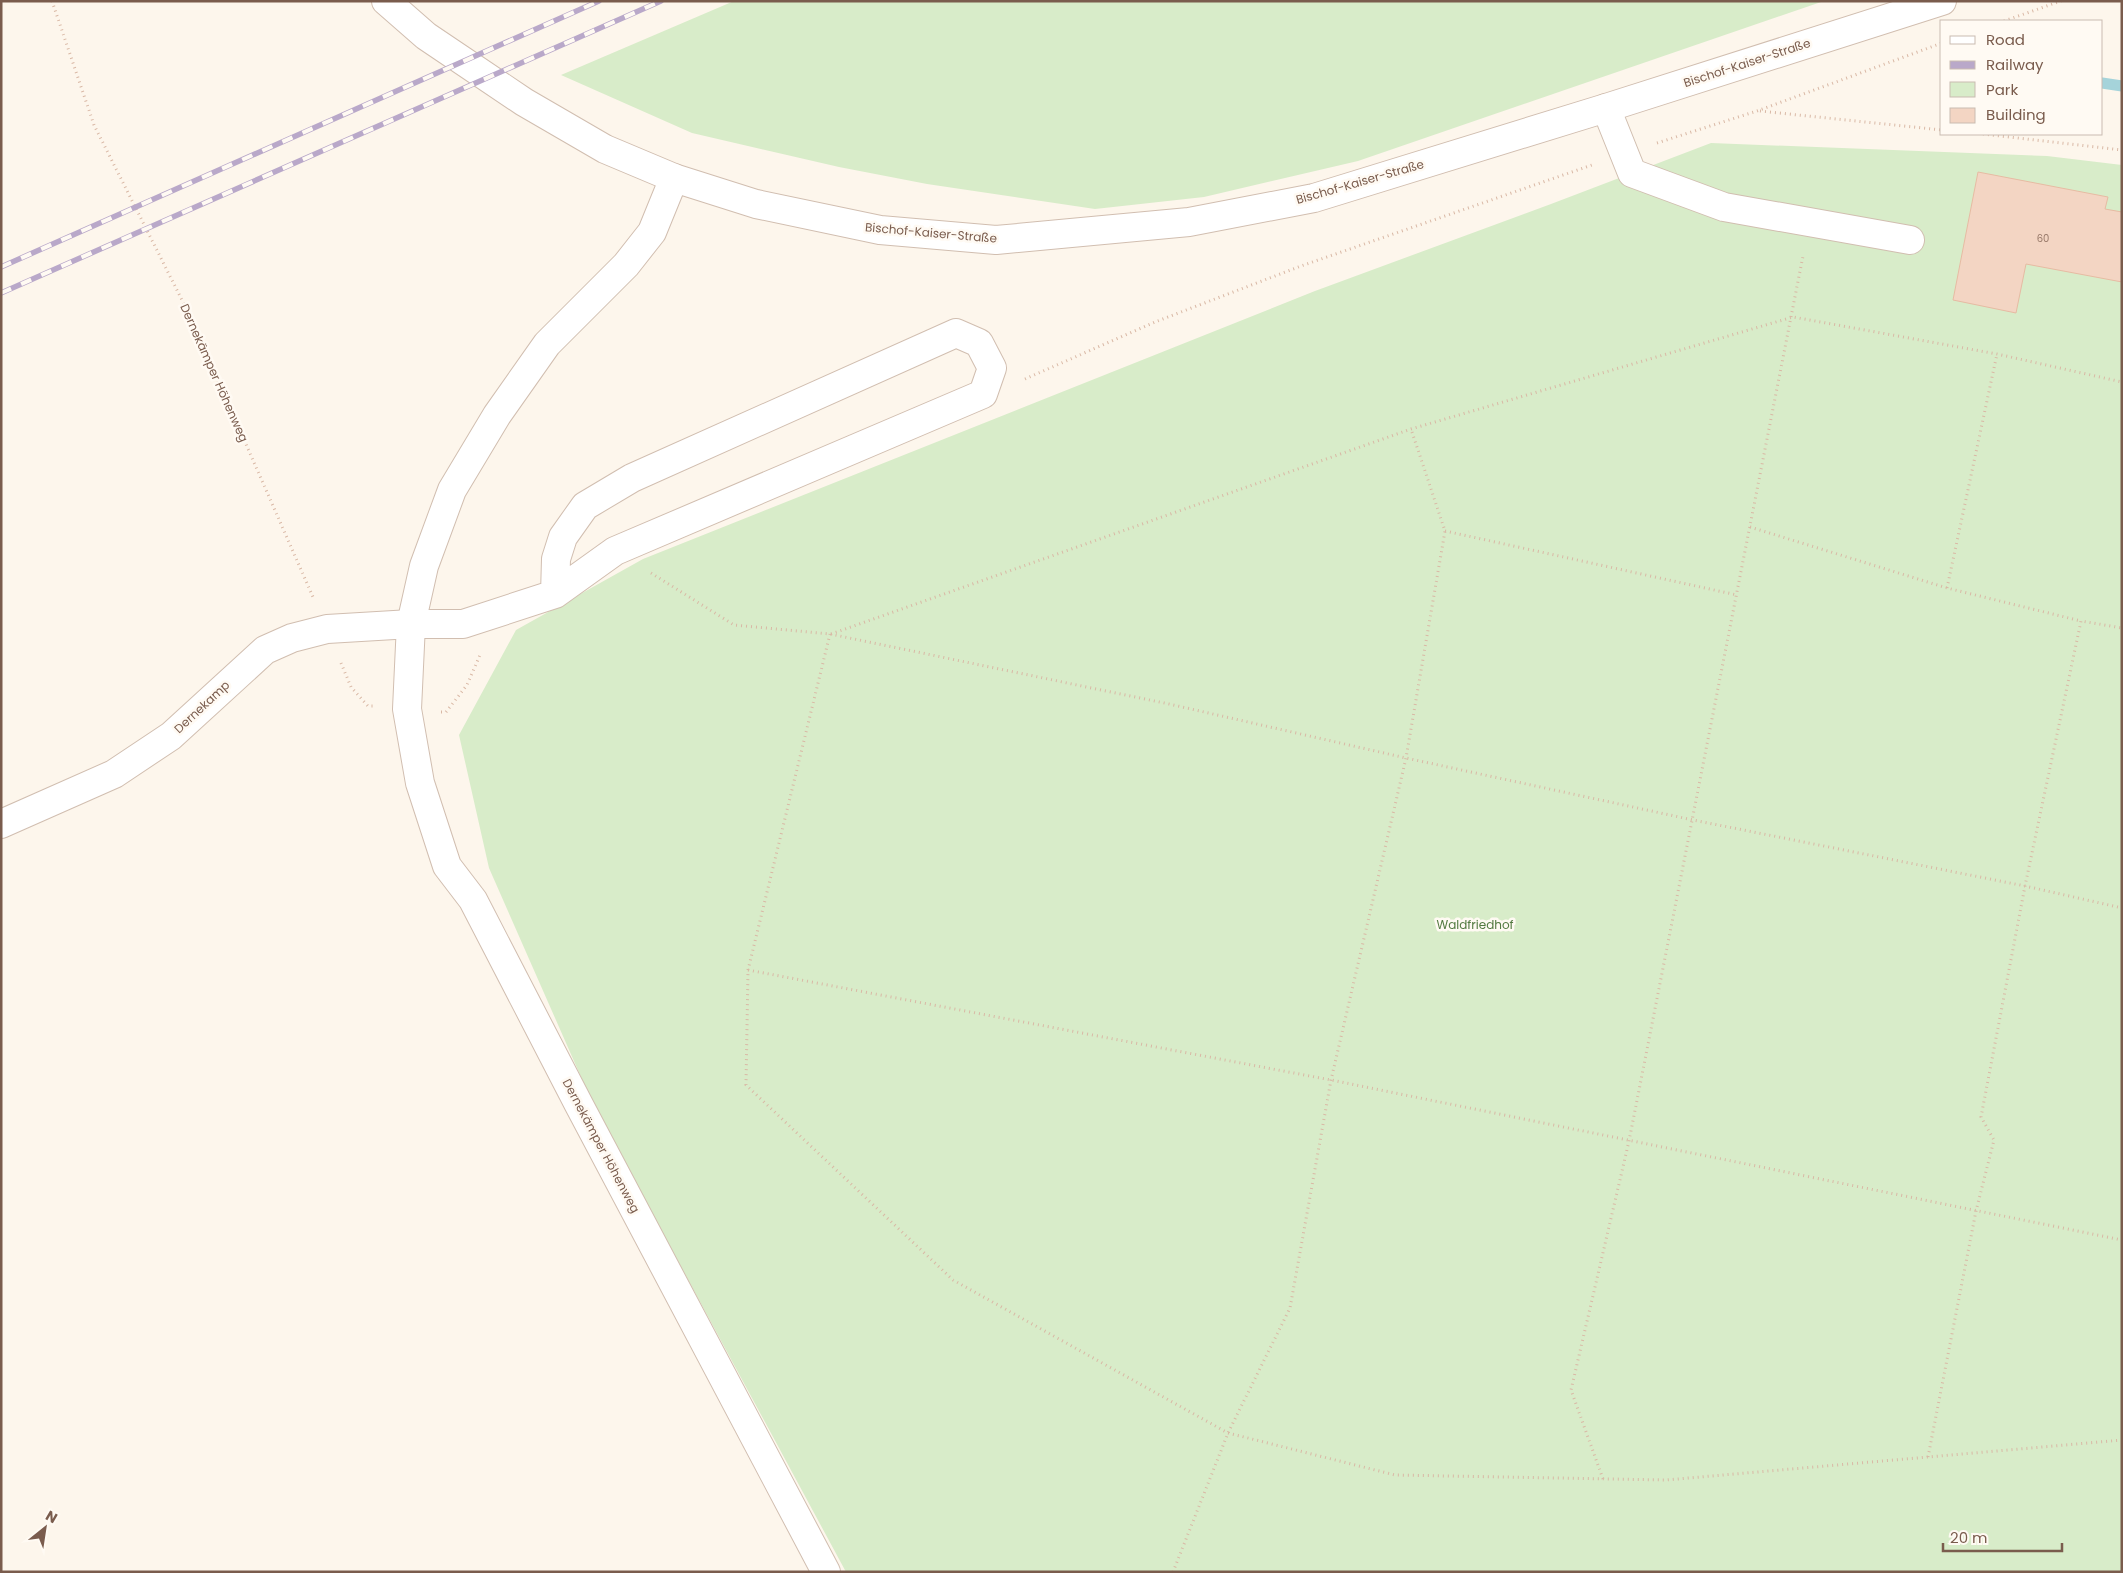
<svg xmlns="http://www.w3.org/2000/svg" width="2123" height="1573" viewBox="0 0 2123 1573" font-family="Poppins,sans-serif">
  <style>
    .green { fill: #d8ecc9 }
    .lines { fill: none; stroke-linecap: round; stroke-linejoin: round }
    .stream { stroke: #a5d3da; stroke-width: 11 }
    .building { fill: #f3d5c3; stroke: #e6bba3 }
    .minor-casing { stroke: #d1beb0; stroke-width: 30 }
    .path { stroke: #d9b8a5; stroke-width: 3; stroke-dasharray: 1 4; stroke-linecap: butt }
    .minor { stroke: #fff; stroke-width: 28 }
    .rail-casing { stroke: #b9a8c9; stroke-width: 5.5 }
    .rail { stroke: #fffaf3; stroke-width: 4; stroke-dasharray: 11; stroke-linecap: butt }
    .labels { text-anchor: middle; stroke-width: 5; stroke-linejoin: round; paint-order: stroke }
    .number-label { font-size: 10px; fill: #987a6a }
    .street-label { font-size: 12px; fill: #7a5c4d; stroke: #fffaf3 }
    .park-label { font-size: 12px; fill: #537a41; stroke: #fffaf3 }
  </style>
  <rect width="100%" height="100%" fill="#fdf6ec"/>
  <g class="green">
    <polygon points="734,1 1824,1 1358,161 1204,197 1095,209 927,184 839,167 692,133 561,75"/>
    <polygon points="1711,143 2047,156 2122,165 2122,1572 846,1572 592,1102 489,868 459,735 516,630 643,559 1315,291 1551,204"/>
  </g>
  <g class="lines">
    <polyline class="stream" points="2102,83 2122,86"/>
  </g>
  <polygon class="building" points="1978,172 2108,197 2105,209 2122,212 2122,282 2026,264 2016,313 1953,300"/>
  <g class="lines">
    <g class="minor-casing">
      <g id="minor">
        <polyline points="386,1 426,36 524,102 605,149 674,178 756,204 880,230 996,240 1189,222 1314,198 1606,108 1942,1"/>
        <polyline points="1606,108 1632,173 1724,207 1910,240"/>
        <polyline points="674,178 652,232 626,265 547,344 497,415 452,490 424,566 411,624 407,709 420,783 447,866 473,900 578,1103 826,1572"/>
        <polyline points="1,824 114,774 171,736 265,650 292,638 327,629 411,624 463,624 555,594 615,551 983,394 992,368 979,343 956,333 632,478 585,506 563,537 556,559 555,594"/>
      </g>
    </g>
    <g class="path">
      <polyline points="52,1 94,125 188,312 313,597"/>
      <polyline points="2004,21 2061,1"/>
      <polyline points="1760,111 1942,130"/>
      <polyline points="1983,134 2122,150"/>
      <polyline points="1657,143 1757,111 1942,43"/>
      <polyline points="1025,379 1155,322 1301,266 1592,165"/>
      <polyline points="1750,527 1947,588 2081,621"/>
      <polyline points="1445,531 1737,595"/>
      <polyline points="651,573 734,625 830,634 1169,704 1406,758 1693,820 2025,886 2122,908"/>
      <polyline points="1947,588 1997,354"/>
      <polyline points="830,634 748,970 746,1085 953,1280 1228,1433 1395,1475 1666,1480 2122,1440"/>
      <polyline points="831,634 1411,429 1793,317 1997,354 2122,382"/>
      <polyline points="341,663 351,687 368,706 373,706"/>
      <polyline points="441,712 446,712 467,685 480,655"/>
      <polyline points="748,970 1331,1080 2122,1240"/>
      <polyline points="1928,1457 1976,1211 1994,1140 1981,1117 2025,886 2081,621 2122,628"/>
      <polyline points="1603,1479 1571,1390 1629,1141 1803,256"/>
      <polyline points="1173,1572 1228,1433 1290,1308 1331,1080 1406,758 1445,531 1411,429"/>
    </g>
    <use href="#minor" class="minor"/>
    <g class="rail-casing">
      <g id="rail">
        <polyline points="1,267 599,1"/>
        <polyline points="1,293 661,1"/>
      </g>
    </g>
    <use href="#rail" class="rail"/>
  </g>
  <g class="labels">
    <g class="number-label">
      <text x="2043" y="242">60</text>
    </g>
    <g class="street-label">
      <text transform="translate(1747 63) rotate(-18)" y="4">Bischof-Kaiser-Straße</text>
      <text transform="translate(1360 182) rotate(-16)" y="4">Bischof-Kaiser-Straße</text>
      <text transform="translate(931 233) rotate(5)" y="4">Bischof-Kaiser-Straße</text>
      <text transform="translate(214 373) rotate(66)" y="4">Dernekämper Höhenweg</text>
      <text transform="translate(202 707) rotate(-43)" y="4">Dernekamp</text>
      <text transform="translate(601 1146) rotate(62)" y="4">Dernekämper Höhenweg</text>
    </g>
    <g class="park-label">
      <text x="1475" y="929">Waldfriedhof</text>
    </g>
  </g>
  <rect width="2123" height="1573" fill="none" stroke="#7a5c4d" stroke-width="5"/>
  <rect x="1940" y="20" width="162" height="115" fill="#fffaf3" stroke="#cabbb1"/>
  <rect x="1950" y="36" width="25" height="8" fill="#ffffff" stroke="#cabbb1"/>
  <text x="1986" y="45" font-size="15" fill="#7a5c4d">Road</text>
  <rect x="1950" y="61" width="25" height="8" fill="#b9a8c9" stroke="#cabbb1"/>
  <text x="1986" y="70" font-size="15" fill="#7a5c4d">Railway</text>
  <rect x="1950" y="82" width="25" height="15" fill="#d8ecc9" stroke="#cabbb1"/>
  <text x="1986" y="95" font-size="15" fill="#7a5c4d">Park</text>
  <rect x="1950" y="108" width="25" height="15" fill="#f3d5c3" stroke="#cabbb1"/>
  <text x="1986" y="120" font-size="15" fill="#7a5c4d">Building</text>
  <g transform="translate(45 1528) rotate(30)" stroke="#fffaf3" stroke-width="4" paint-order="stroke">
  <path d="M0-4L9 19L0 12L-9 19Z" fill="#7a5c4d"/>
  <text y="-8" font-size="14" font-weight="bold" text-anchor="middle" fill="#7a5c4d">N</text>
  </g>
  <path d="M1943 1543v8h119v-8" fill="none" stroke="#7a5c4d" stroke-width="2.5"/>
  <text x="1950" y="1543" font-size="15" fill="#7a5c4d" stroke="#fffaf3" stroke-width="4" paint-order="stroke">20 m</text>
</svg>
